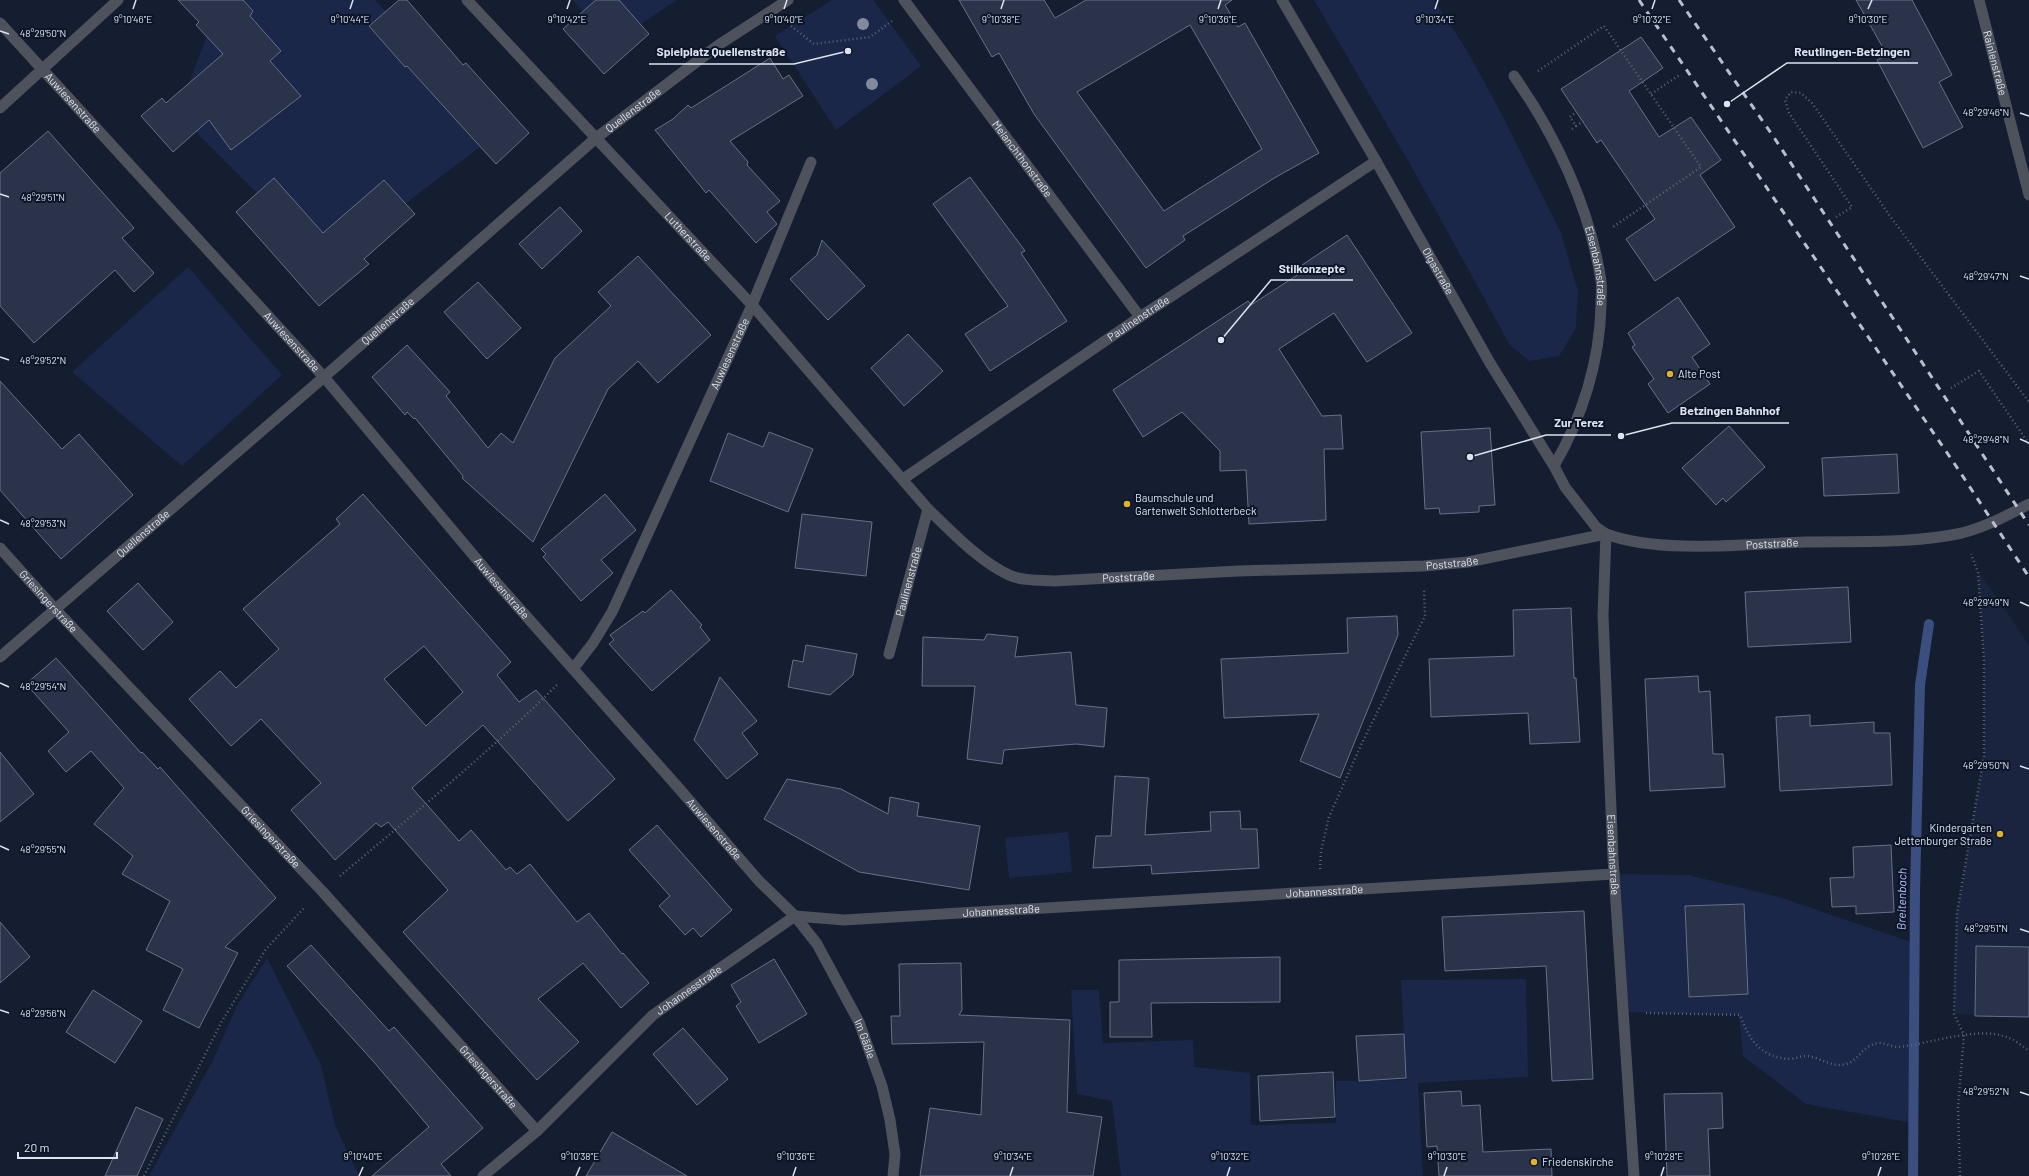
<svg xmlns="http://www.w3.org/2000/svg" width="2029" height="1176" viewBox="0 0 2029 1176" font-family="Barlow,sans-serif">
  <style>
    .built { fill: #1a243e }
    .green { fill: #1a2749 }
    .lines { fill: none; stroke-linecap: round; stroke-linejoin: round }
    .stream { stroke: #3a4e7f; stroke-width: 10 }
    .building { fill: #2a3349; stroke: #667089; fill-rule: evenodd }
    .path { stroke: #5c6375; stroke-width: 2.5; stroke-dasharray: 1 3; stroke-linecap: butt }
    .service { stroke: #4d525c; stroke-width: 11 }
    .minor { stroke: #4d525c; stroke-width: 11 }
    .rail { stroke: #b8bfce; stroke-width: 3; stroke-dasharray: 7 7; stroke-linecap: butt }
    .tree { fill: #838a9c }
    .ticks { fill: none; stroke: #dde3f1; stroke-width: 1.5 }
    .poi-dot { fill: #dfb034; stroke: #0c1427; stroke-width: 1.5 }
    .labels { text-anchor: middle; stroke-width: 4; stroke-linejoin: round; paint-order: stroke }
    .street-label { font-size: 11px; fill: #dde3f1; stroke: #0c1427 }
    .poi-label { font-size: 11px; fill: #dde3f1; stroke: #0c1427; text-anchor: start }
    .water-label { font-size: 12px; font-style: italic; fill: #b4c8f7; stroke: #0c1427 }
    .ticks-label { font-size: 10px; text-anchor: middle; fill: #dde3f1; stroke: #0c1427; stroke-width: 4; stroke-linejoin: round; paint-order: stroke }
    .leader { fill: none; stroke: #dde3f1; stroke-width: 1.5 }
    .callout-dot { fill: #dde3f1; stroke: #0c1427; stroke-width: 1.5 }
    .callout-label { font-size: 12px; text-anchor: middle; font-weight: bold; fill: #dde3f1; stroke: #0c1427; stroke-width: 4; stroke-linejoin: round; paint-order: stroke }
  </style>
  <rect width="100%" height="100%" fill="#151d31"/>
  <polygon class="built" points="1978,572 2009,615 2029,646 2029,1017 1954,1014 1957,913 1984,756 1984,661"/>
  <g class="green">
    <polygon points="225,0 375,0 501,131 327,263 177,113 219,6"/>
    <polygon points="573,0 677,0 612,43"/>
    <polygon points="832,0 873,0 921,66 836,130 775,36"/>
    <polygon points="1314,0 1434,0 1466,49 1498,107 1561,233 1578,291 1576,328 1559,356 1529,361 1510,345 1410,164"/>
    <polygon points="188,267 282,375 182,466 72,372"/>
    <polygon points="1068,832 1072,872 1009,878 1005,838"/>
    <polygon points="1614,874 1688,875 1779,897 1914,943 1913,1123 1806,1104 1743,1056 1739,1015 1622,1012"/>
    <polygon points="267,958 321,1065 335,1125 359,1176 149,1176 211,1064 237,1006"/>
    <polygon points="1526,979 1528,1077 1418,1083 1423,1176 1121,1176 1112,1101 1077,1094 1071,990 1099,990 1103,1043 1193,1040 1194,1067 1250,1073 1251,1125 1336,1123 1336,1081 1406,1080 1401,980"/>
  </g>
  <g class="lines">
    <polyline class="stream" points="1913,1176 1915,891 1920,685 1929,624"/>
  </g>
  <g class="building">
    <polygon points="178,0 243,0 253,11 250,16 281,51 270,61 301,96 231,150 209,120 173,152 141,116 162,98 166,103 223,54 196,25 199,22"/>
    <polygon points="399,0 407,0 463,65 466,63 529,133 496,164 407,66 405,67 369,26"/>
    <polygon points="596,0 619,0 649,34 604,74 563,29"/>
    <path d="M959,0H1044L1055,18L1086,0H1232L1225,5L1238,27L1245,23L1319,153L1276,177L1183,236L1185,240L1146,268L1034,114L999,53L992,57ZM1190,25L1262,149L1164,211L1077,92Z"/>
    <polygon points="1856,0 1912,0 1952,75 1939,82 1963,127 1923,148 1877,60 1887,55"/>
    <polygon points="1641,37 1663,68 1629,91 1659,137 1691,117 1721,160 1700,175 1735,227 1655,281 1626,239 1655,219 1601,140 1597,143 1561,89"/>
    <polygon points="770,58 783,79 789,75 803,96 730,141 748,162 747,165 780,201 767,212 777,224 756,243 709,190 706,193 655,130 673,119 688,105 691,108"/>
    <polygon points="48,131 134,228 122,238 154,273 134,292 115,270 34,343 0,306 0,173"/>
    <polygon points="970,177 1025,251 1021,253 1067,321 990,371 965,334 1008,306 933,204"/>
    <polygon points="274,178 323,233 384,180 415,214 364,259 369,264 319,306 236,212"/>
    <polygon points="560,207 582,231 542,269 519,244"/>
    <polygon points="1347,235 1412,333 1367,362 1334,313 1279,349 1322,416 1341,415 1343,449 1324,449 1326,520 1249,524 1246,470 1220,471 1220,451 1182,412 1143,437 1113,390 1248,301 1251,305 1305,270 1302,265"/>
    <polygon points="822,240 865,286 828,320 790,279 817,255"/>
    <polygon points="638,256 711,335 658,383 638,361 608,389 533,542 462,478 463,476 415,418 414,419 407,412 405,415 372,377 407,345 450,392 446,396 488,448 501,433 513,443 555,358 611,306 598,292"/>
    <polygon points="478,282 521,328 487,359 444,312"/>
    <polygon points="1678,297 1710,344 1692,357 1710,384 1668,413 1648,384 1654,379 1632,347 1635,345 1628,333"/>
    <polygon points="908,334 943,371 904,406 871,368"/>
    <polygon points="0,381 62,449 79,434 133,495 61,559 0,490"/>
    <polygon points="1729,426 1765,467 1726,502 1723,498 1716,505 1682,468"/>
    <polygon points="1490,428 1495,505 1479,506 1479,512 1440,514 1439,508 1425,509 1421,432"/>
    <polygon points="769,432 813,449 788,512 710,481 728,433 763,447"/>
    <polygon points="1897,454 1899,493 1824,496 1822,458"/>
    <path d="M363,494L511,662L497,675L519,702L536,690L615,779L568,821L483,725L412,788L459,841L471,830L506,870L510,867L517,874L530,864L577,922L589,913L622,954L623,953L649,983L621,1008L583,963L538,999L579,1042L537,1080L403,932L448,890L388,822L381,827L376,823L335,860L291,810L321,783L261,719L231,746L189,699L220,671L236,688L279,649L243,609L340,524L336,519ZM424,646L463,692L426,726L384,679Z"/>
    <polygon points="605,494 636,530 601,560 613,573 581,601 543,557 546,554 541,549"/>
    <polygon points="802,514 872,522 866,576 795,568"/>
    <polygon points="138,583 173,622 143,650 107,611"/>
    <polygon points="1848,587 1851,642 1748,647 1745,592"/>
    <polygon points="671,590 702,625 700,627 710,640 652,691 609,644 614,640 610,635 643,611 645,613"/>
    <polygon points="1571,608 1574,678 1576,678 1580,742 1530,744 1528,713 1431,717 1429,659 1514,656 1513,610"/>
    <polygon points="1397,616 1398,635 1340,778 1300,761 1319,714 1224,718 1221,659 1348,653 1347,618"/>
    <polygon points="987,634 1018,637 1015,657 1071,652 1076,705 1107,708 1104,747 1076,744 1004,750 1002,764 967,759 975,686 922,686 923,637 984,640"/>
    <polygon points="806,645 857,654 853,675 830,695 788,687 793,660 803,662"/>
    <polygon points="56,658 141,753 142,752 158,769 160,767 276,898 225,947 238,953 199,1028 163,1010 183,969 146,950 170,901 122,874 133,856 94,824 124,788 91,751 66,772 48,751 69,732 26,684"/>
    <polygon points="1698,676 1699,692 1710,691 1713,754 1723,754 1725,787 1650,791 1645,679"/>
    <polygon points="720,677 757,721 742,733 758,754 727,779 694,740"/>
    <polygon points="1810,715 1810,726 1874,722 1874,733 1890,733 1892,785 1780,791 1776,717"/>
    <polygon points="0,752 34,794 0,822"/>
    <polygon points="1115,776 1149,778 1145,835 1211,831 1210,812 1240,811 1241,829 1257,829 1259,868 1152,874 1151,865 1093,868 1096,836 1111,836"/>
    <polygon points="787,779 841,789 888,814 890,797 919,803 917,816 980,826 969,890 859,872 764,819"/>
    <polygon points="657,825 732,910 701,937 693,928 685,935 659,906 670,896 629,850"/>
    <polygon points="1891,845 1894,912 1856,914 1856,906 1832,907 1830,878 1854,877 1853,847"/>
    <polygon points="1744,904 1748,994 1689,997 1685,906"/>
    <polygon points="1584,911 1593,1079 1552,1081 1546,966 1445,971 1442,917"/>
    <polygon points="0,922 30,957 0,983"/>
    <polygon points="311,945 389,1031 394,1027 483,1128 441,1164 451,1176 372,1176 429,1127 373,1061 287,966"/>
    <polygon points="1976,946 2029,947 2029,1017 1975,1016"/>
    <polygon points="1280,957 1280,1002 1151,1003 1152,1037 1110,1037 1110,1002 1119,1002 1119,960"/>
    <polygon points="774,959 807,1014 759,1043 736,1006 741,1002 731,985"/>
    <polygon points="961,963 962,1010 959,1015 1070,1020 1067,1112 1102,1117 1093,1176 920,1176 930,1108 981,1115 984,1042 892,1044 891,1016 900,1016 899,964"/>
    <polygon points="93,990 142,1021 115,1063 66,1032"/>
    <polygon points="683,1028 728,1079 697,1105 653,1054"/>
    <polygon points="1404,1034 1406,1078 1359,1081 1356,1036"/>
    <polygon points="1333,1072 1335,1117 1260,1121 1258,1076"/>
    <polygon points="1461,1091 1462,1106 1480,1105 1483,1152 1551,1149 1552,1176 1439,1176 1437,1146 1427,1147 1424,1093"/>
    <polygon points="1722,1093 1723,1128 1708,1129 1710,1176 1667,1176 1664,1094"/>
    <polygon points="136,1107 163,1119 137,1176 105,1176"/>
    <polygon points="612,1132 687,1176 586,1176"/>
  </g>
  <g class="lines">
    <g class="path">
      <polyline points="791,26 814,44 870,37 892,21"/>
      <polyline points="1538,71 1604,26 1701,167 1613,227"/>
      <polyline points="1651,94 1681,74"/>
      <polyline points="1576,126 1583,121"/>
      <polyline points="1572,129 1576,126 1570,117 1576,112"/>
      <polyline points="1836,217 1852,207 1789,113 1785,100 1791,92 1801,93 1812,103 1890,216 2029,402"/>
      <polyline points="1951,388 1979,371 2029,444"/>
      <polyline points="1320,869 1321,851 1329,817 1361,745 1425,616 1424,589"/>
      <path d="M340,876C414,814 488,753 557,685"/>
      <path d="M1646,1013L1740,1015C1750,1041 1760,1057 1790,1059C1796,1059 1802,1055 1808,1056C1821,1058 1833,1068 1846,1064C1860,1060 1861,1046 1878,1043C1884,1042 1891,1047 1898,1047C1928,1044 1976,1027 2003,1036C2013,1038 2021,1045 2029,1051"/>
      <polyline points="144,1176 222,1021 266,949 305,907"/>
      <polyline points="1960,1176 1958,1107 1964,1035 1954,1014 1957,913 1984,756 1984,661 1978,572 1971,554"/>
    </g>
    <g class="service">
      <path id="s1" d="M1514,76C1556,136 1590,208 1601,281C1602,288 1601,297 1601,305C1600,361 1582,418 1554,466"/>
      <path id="s2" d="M889,654L928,509"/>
      <path id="s3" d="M573,669L593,643L612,612L752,305L811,162"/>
    </g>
    <g class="minor">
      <path id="s4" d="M467,0L752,305L928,509C951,531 979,561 1009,575C1022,581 1040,580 1054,581L1238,571L1424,566L1468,562L1606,534C1660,554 1746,544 1805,542C1857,541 1911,544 1962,533C1986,527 2008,515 2029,504"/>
      <path id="s5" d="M904,0L1140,317"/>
      <path id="s6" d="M1282,0L1376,161L1490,363L1554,466L1565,487L1596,527L1606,534"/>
      <path id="s7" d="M1979,0L2029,195"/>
      <path id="s8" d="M0,23L324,377L495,581L676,785L759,881L795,916L817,944L859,1022L882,1086L890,1120L895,1154L893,1176"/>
      <polyline points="0,108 118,0"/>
      <path id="s9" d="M903,479L1140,317L1376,161"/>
      <path id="s10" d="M1606,534L1603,615L1613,858L1634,1176"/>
      <path id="s11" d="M0,548L55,609L322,891L537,1131"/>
      <path id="s12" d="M0,657L324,377L596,138L720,44L788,0"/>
      <path id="s13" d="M483,1176L537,1131L653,1015L795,916L844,920L1614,874"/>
    </g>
    <g class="rail">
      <polyline points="1639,0 1956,466 2029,577"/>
      <polyline points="1679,0 1775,139 2029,525"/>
    </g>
  </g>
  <g class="tree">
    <circle cx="863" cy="24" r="6"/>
    <circle cx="872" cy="84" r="6"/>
  </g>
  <path class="ticks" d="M133,9L136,0M350,9L353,0M567,9L570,0M784,9L787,0M1001,9L1004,0M1218,9L1221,0M1435,9L1438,0M1652,9L1655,0M1868,9L1872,0M0,31L9,34M2020,113L2029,116M0,194L9,197M2020,276L2029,279M0,357L9,360M2020,439L2029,443M0,520L9,524M2020,602L2029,606M0,683L9,687M2020,766L2029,769M0,846L9,850M2020,929L2029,932M0,1010L9,1013M2020,1092L2029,1095M359,1176L363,1167M576,1176L580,1167M793,1176L796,1167M1010,1176L1013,1167M1227,1176L1230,1167M1444,1176L1447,1167M1661,1176L1664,1167M1878,1176L1881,1167"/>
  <g class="poi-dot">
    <circle cx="1670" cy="374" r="4"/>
    <circle cx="1127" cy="504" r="4"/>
    <circle cx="2000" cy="834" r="4"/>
    <circle cx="1534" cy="1162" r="4"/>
  </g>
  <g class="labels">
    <g class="street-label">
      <text dy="4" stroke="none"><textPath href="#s7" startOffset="65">Rainlenstraße</textPath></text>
      <text dy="4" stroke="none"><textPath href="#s8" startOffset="108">Auwiesenstraße</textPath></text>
      <text dy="4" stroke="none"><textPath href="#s12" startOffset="837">Quellenstraße</textPath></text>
      <text dy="4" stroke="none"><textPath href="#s5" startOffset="198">Melanchthonstraße</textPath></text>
      <text dy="4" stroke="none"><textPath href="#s4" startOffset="324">Lutherstraße</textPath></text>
      <text dy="4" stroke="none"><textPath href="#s1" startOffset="209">Eisenbahnstraße</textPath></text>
      <text dy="4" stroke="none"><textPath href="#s6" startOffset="313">Olgastraße</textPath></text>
      <text dy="4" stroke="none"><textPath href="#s9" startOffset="285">Paulinenstraße</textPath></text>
      <text dy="4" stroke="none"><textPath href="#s12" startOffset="513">Quellenstraße</textPath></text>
      <text dy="4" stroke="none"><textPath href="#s8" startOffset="432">Auwiesenstraße</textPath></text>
      <text dy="4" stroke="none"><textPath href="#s3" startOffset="353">Auwiesenstraße</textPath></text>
      <text dy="4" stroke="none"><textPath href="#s12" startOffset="189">Quellenstraße</textPath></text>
      <text dy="4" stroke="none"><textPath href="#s4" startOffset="1560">Poststraße</textPath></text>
      <text dy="4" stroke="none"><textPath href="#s4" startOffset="1236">Poststraße</textPath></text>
      <text dy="4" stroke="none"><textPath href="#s4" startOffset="912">Poststraße</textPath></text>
      <text dy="4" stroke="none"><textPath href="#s2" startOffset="75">Paulinenstraße</textPath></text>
      <text dy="4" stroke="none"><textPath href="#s8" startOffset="756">Auwiesenstraße</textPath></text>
      <text dy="4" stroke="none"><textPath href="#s11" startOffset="72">Griesingerstraße</textPath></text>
      <text dy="4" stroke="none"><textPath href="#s8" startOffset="1077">Auwiesenstraße</textPath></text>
      <text dy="4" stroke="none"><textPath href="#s11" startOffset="396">Griesingerstraße</textPath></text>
      <text dy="4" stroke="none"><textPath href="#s10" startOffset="321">Eisenbahnstraße</textPath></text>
      <text dy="4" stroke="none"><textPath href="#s13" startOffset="938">Johannesstraße</textPath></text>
      <text dy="4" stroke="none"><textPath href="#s13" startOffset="614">Johannesstraße</textPath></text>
      <text dy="4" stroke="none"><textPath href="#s13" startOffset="278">Johannesstraße</textPath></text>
      <text dy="4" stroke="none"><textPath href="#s8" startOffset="1338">Im Gäßle</textPath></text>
      <text dy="4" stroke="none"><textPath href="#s11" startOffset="720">Griesingerstraße</textPath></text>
    </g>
    <g class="poi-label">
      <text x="1678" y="378">Alte Post</text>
      <text x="1135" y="502">Baumschule und<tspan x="1135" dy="13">Gartenwelt Schlotterbeck</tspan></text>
      <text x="1992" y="832" text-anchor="end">Kindergarten<tspan x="1992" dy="13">Jettenburger Straße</tspan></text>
      <text x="1542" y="1166">Friedenskirche</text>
    </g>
    <g class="water-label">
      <text transform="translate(1902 899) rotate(-89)" y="4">Breitenbach</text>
    </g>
  </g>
  <g class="ticks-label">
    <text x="133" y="23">9°10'46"E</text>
    <text x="350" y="23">9°10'44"E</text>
    <text x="567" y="23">9°10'42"E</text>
    <text x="784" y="23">9°10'40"E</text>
    <text x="1001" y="23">9°10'38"E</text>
    <text x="1218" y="23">9°10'36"E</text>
    <text x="1435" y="23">9°10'34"E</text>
    <text x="1652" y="23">9°10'32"E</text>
    <text x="1868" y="23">9°10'30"E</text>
    <text x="43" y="37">48°29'50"N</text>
    <text x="1986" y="116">48°29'46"N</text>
    <text x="43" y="201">48°29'51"N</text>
    <text x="1986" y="280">48°29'47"N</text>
    <text x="43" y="364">48°29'52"N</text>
    <text x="1986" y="443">48°29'48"N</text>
    <text x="43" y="527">48°29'53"N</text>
    <text x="1986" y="606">48°29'49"N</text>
    <text x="43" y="690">48°29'54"N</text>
    <text x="1986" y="769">48°29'50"N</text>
    <text x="43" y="853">48°29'55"N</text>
    <text x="1986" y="932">48°29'51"N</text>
    <text x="43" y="1017">48°29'56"N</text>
    <text x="1986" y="1095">48°29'52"N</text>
    <text x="363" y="1160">9°10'40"E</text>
    <text x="580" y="1160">9°10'38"E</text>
    <text x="796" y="1160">9°10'36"E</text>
    <text x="1013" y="1160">9°10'34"E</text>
    <text x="1230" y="1160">9°10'32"E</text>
    <text x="1447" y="1160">9°10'30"E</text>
    <text x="1664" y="1160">9°10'28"E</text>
    <text x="1881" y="1160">9°10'26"E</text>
  </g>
  <path class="leader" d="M1727 104L1787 63H1918M848 51L794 64H649M1221 340L1271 280H1353M1621 436L1672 423H1789M1470 457L1546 435H1611"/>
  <g class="callout-dot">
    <circle cx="1727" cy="104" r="4"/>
    <circle cx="848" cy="51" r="4"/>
    <circle cx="1221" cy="340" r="4"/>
    <circle cx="1621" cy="436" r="4"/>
    <circle cx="1470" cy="457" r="4"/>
  </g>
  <g class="callout-label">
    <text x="1852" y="56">Reutlingen-Betzingen</text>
    <text x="721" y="56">Spielplatz Quellenstraße</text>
    <text x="1312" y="273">Stilkonzepte</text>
    <text x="1730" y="415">Betzingen Bahnhof</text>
    <text x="1579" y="427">Zur Terez</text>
  </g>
  <path d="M18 1152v6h99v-6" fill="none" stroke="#dde3f1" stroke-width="2"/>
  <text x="24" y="1152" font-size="12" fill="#dde3f1" stroke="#0c1427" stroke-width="3" paint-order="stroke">20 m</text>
</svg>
